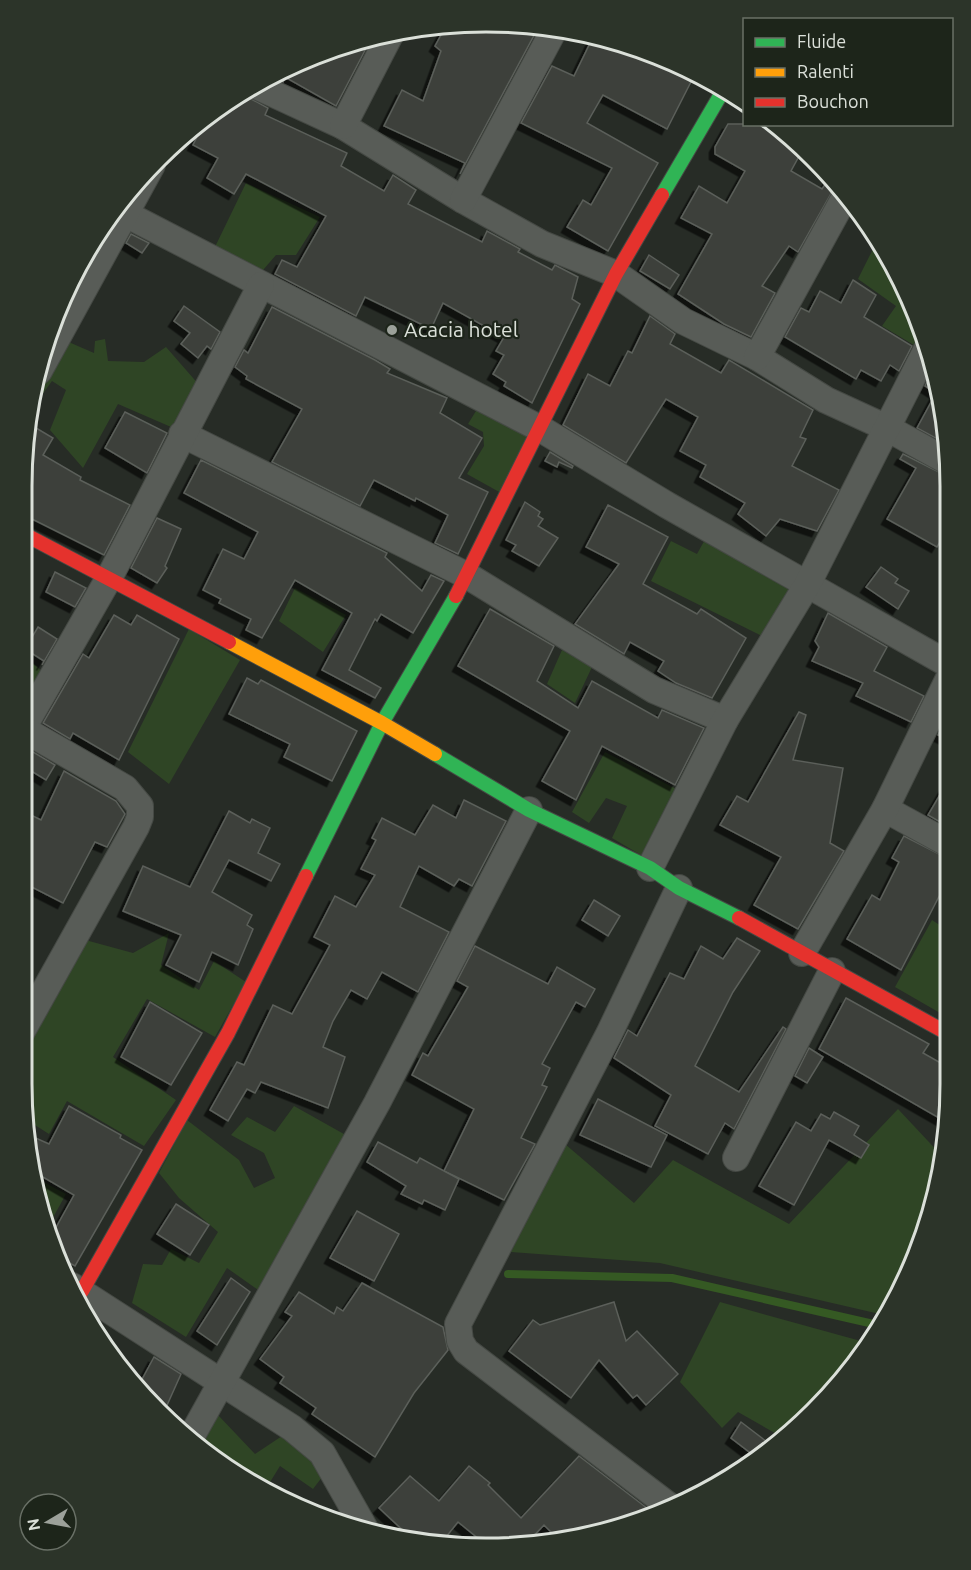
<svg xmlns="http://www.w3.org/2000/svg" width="971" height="1570" viewBox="0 0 971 1570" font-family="Ubuntu,sans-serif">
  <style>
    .green { fill: #2f4525 }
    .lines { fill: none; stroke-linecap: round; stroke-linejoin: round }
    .stream { stroke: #355923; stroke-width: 8 }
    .building { fill: #3d413b; stroke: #5b5f5a; stroke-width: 1.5; filter: url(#shadow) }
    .street-casing { stroke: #454944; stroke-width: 28 }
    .fast-casing { stroke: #454944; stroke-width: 16 }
    .slow-casing { stroke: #454944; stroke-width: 16 }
    .jam-casing { stroke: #454944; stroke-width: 16 }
    .street { stroke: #585c57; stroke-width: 26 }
    .fast { stroke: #30b455; stroke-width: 14 }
    .slow { stroke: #ff9f0a; stroke-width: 14 }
    .jam { stroke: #e5322d; stroke-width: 14 }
    .poi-dot { fill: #9ca19a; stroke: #1d251a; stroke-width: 2 }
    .labels { text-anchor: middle; stroke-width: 4.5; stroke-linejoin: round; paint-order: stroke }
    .poi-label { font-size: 21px; fill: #dbe0d9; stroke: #1d251a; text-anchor: start }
    .rim { fill: none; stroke: #dbe0d9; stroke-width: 3 }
  </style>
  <defs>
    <filter id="shadow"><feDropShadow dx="-5.5" dy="5.5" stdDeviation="0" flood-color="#0009"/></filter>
  </defs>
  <rect width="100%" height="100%" fill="#272c26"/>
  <g class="green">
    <polygon points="246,183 320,217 296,255 276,255 257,277 213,251"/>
    <polygon points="874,247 890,260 929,354 882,326 896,306 858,279"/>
    <polygon points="105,339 108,361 144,362 166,347 200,386 178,430 118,404 83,468 50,430 66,390 52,381 39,399 34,393 64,340 94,353 95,341"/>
    <polygon points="479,406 529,438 501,493 467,474 484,446 483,432 468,424"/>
    <polygon points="708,534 799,583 764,637 651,581 671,541 697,554"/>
    <polygon points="295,588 346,615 323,652 279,621"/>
    <polygon points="189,629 240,660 169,784 128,752"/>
    <polygon points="562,650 592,667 575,703 547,684"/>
    <polygon points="24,655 46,675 23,697"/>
    <polygon points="605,752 682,792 646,858 612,838 627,806 606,798 589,823 572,812"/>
    <polygon points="932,920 947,930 947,1017 895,987"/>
    <polygon points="169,933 161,965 199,990 214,961 246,982 215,1037 147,999 113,1057 176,1100 144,1146 67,1101 49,1134 27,1120 21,1084 21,1047 78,938 133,953"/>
    <polygon points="294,1106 351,1138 264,1294 227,1268 186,1337 132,1303 143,1264 162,1265 171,1249 199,1263 218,1232 179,1198 159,1173 187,1120 239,1160 254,1188 275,1178 264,1153 231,1135 247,1117 275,1132"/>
    <polygon points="898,1109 943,1157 915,1262 884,1315 660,1263 511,1252 565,1144 634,1203 673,1160 789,1224"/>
    <polygon points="36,1178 66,1194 45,1232"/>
    <polygon points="720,1302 868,1343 854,1368 780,1436 738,1412 722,1428 680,1382"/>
    <polygon points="218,1415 255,1454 285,1434 326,1472 313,1489 280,1466 267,1487 200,1450"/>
  </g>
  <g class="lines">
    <polyline class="stream" points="508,1274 672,1278 878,1325"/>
  </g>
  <g class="building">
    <polygon points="516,22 539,26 460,174 465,163 384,126 402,90 423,101 441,51 435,46 447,24"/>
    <polygon points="594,35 696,72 667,129 603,95 587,123 658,163 608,251 567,227 583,200 591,205 612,168 521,123 552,66 574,76"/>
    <polygon points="372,37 336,106 285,77 283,82 270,76 337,46"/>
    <polygon points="240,93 268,108 265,115 347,153 341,166 384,191 393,175 416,190 408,204 482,242 487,231 520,249 518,252 552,270 555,265 578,277 572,299 580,304 532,403 504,386 506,382 493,374 504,355 496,351 504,337 443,303 431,329 365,297 356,316 275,274 282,260 297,267 326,216 246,174 234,194 207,178 218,158 193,145 208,115"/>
    <polygon points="728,124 776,124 803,149 791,171 822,189 831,176 837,183 798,252 789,246 762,286 775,293 751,337 724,324 678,294 712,234 681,218 699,186 727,203 745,171 715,154 715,147"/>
    <polygon points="131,234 149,243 142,253 126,243"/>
    <polygon points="649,255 679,275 670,289 640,271"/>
    <polygon points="853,280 876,295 864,317 912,346 899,371 890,365 881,381 861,370 856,379 785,337 801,308 809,312 820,291 841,303"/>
    <polygon points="184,306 220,332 211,349 207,346 198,358 181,344 190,333 174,321"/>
    <polygon points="272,307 375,360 390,369 387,373 447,398 440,413 482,438 459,478 488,492 458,554 435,543 448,515 416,498 415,501 374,480 360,506 272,462 302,409 246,379 247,376 235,367 244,350 248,353"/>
    <polygon points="650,316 675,334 670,344 721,373 729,360 813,410 800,437 806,439 792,466 839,490 817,531 780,519 766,536 738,514 745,503 700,477 706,465 680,451 698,417 666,399 626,463 563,425 588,374 610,386 628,351 632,353"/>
    <polygon points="934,367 946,436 943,442 917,428 936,393 925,386"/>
    <polygon points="125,412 167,433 147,473 105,448"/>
    <polygon points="26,422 53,438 43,455 81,477 80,480 130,505 104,555 24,515"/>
    <polygon points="550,452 573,466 572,468 559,462 557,467 545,461"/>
    <polygon points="903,454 949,477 949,527 937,547 887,519 916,468 900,459"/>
    <polygon points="201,460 387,553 385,557 422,591 431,575 444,581 413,633 381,614 377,621 375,619 349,670 381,688 375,698 322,670 352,613 295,580 262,638 246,630 251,619 219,603 221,599 203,590 223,549 244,559 258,532 184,493"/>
    <polygon points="525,502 540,512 538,516 543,519 538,526 558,538 539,566 512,551 516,545 506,540"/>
    <polygon points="608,505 668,537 643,584 697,614 701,609 746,638 712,698 676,683 658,671 664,661 630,642 624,654 575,624 619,564 586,547"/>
    <polygon points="157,518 181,529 165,566 167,568 157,583 131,568"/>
    <polygon points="881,567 898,579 895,583 909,591 898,609 866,587"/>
    <polygon points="55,572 86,588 75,607 46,592"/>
    <polygon points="490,609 554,646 537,681 578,708 592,681 658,718 662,710 704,728 675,785 602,746 576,800 542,781 570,731 458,666"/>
    <polygon points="828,613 887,647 874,671 924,696 911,722 856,696 863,683 812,661 819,647 815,641"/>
    <polygon points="114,615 131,625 137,615 179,639 119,760 73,733 70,739 43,723 83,654 89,658"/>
    <polygon points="38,627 57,639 42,665 44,661 25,649"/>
    <polygon points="247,678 258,684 261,680 357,731 332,781 284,757 290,744 229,714"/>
    <polygon points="799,712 806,715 793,760 843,768 830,843 844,851 798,929 754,905 781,857 720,825 737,796 748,802"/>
    <polygon points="948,714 948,740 938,735"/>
    <polygon points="28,749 55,765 46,780 23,766 23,759"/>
    <polygon points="64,771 116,801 125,814 107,847 95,842 63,903 22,882 23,811 41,820"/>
    <polygon points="948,781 947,826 928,815"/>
    <polygon points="464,800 506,821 472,886 459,879 454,886 419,866 400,907 449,932 418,992 382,972 367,999 351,990 333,1021 323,1047 345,1057 328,1108 261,1082 255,1093 247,1089 228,1121 210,1110 237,1062 244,1065 273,1005 292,1014 330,945 314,937 335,896 356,907 375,875 361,869 376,840 372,838 382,818 415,835 433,805 456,818"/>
    <polygon points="229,811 250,823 252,819 270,828 258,853 280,864 271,881 229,860 212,892 252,915 247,925 253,929 238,965 212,952 199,982 166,965 181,935 123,911 143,866 190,887"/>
    <polygon points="904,836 947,858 947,881 901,970 847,939 872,895 880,900 899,862 892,858"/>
    <polygon points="594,900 620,916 608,936 582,920"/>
    <polygon points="737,938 760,951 733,992 695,1066 739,1092 783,1027 786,1029 734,1129 725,1123 708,1154 655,1126 671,1095 614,1058 628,1030 637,1036 670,973 684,979 701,946 723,959"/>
    <polygon points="475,946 548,984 557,967 595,989 585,1007 576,1002 542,1064 550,1068 542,1085 547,1087 521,1138 535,1144 504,1200 444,1171 474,1109 412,1075 423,1053 428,1056 468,987 457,981"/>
    <polygon points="846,998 929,1044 923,1053 946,1066 946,1122 819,1049"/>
    <polygon points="150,1002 202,1033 171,1085 121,1057"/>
    <polygon points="809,1048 823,1057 807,1083 795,1076"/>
    <polygon points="598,1099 667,1135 651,1167 580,1135"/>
    <polygon points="69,1106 121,1135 120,1138 142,1150 75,1266 57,1256 49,1240 74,1195 36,1173 29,1135 49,1144"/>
    <polygon points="834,1112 859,1126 854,1135 869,1145 861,1158 829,1140 794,1205 759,1186 796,1122 811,1131 821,1114 830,1119"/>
    <polygon points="378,1142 417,1163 420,1158 459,1179 445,1210 424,1200 422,1204 401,1194 406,1186 367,1162"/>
    <polygon points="176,1204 209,1225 190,1255 157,1234"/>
    <polygon points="357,1211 399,1234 374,1281 330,1258"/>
    <polygon points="231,1278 250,1292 217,1345 197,1331"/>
    <polygon points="362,1283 443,1327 448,1350 414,1393 375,1457 312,1414 316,1408 280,1383 284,1377 260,1359 292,1316 285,1312 299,1292 334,1314 337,1307 343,1311"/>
    <polygon points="614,1302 626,1341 637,1331 678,1374 646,1405 637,1395 633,1398 599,1360 571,1398 509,1351 533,1320 540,1325"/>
    <polygon points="154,1357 181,1374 164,1412 139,1385"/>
    <polygon points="741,1422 771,1445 757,1458 731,1438"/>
    <polygon points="579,1456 652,1512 606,1533 558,1539 544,1525 526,1544 490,1548 458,1522 442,1542 409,1536 379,1508 410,1476 439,1501 469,1466 490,1483 488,1485 521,1518"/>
  </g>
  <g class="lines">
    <g class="street-casing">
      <g id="street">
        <polyline points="252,84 343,126 463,200 542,244 616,274 683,321 757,357 826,400 887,428 949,462"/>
        <polyline points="343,126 391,33"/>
        <polyline points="463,200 555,28"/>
        <polyline points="114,208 541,429 667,505 948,664"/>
        <polyline points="757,357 846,195"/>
        <polyline points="39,371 152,165"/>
        <polyline points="182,434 468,576 654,690 725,720"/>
        <polyline points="23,728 109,578 261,285"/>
        <polyline points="885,809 947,843"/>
        <polyline points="650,868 725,720 807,585 927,349"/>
        <polyline points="802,953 885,809 948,680"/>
        <polyline points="21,1033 136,827 140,817 140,806 125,788 23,729"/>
        <polyline points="736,1158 832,971"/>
        <polyline points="72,1286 292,1428 322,1453 365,1529"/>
        <polyline points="190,1439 377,1103 529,810"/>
        <polyline points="668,1505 466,1351 460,1341 458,1324 609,1034 679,888"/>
      </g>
    </g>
    <g class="fast-casing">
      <g id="fast">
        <polyline points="662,195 724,89"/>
        <polyline points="435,754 529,810 650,868 679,888 739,918"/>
        <polyline points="306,876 382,723 456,596"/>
      </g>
    </g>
    <g class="slow-casing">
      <polyline id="slow" points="229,642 382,723 435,754"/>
    </g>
    <g class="jam-casing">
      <g id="jam">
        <polyline points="24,534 229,642"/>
        <polyline points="456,596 616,274 662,195"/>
        <polyline points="739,918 947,1033"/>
        <polyline points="82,1291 228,1033 306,876"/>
      </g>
    </g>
    <use href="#street" class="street"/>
    <use href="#fast" class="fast"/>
    <use href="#slow" class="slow"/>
    <use href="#jam" class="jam"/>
  </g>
  <circle class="poi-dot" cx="392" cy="330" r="6"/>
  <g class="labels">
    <g class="poi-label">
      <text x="404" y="337">Acacia hotel</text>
    </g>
  </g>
  <path d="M0 0H971V1570H0ZM486 32H486A454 454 0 0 1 940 486V1084A454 454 0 0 1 486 1538H486A454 454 0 0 1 32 1084V486A454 454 0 0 1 486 32Z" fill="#2c3429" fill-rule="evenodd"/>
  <path class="rim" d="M486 32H486A454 454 0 0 1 940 486V1084A454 454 0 0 1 486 1538H486A454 454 0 0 1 32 1084V486A454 454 0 0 1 486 32Z"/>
  <rect x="743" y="18" width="210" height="108" fill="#1d251a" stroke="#697066" stroke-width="1.5"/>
  <rect x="755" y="38" width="30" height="9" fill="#30b455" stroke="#697066" stroke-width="1.5"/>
  <text x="797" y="48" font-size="18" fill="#dbe0d9">Fluide</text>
  <rect x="755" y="68" width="30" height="9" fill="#ff9f0a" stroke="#697066" stroke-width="1.5"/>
  <text x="797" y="78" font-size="18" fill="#dbe0d9">Ralenti</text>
  <rect x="755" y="98" width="30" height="9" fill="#e5322d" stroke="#697066" stroke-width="1.5"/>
  <text x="797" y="108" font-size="18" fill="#dbe0d9">Bouchon</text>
  <g transform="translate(48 1522) rotate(260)"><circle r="28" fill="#1d251a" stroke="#697066" stroke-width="1.5"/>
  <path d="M0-4.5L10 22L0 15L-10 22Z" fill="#9ca19a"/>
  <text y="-9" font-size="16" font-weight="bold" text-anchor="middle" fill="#dbe0d9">N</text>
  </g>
</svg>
